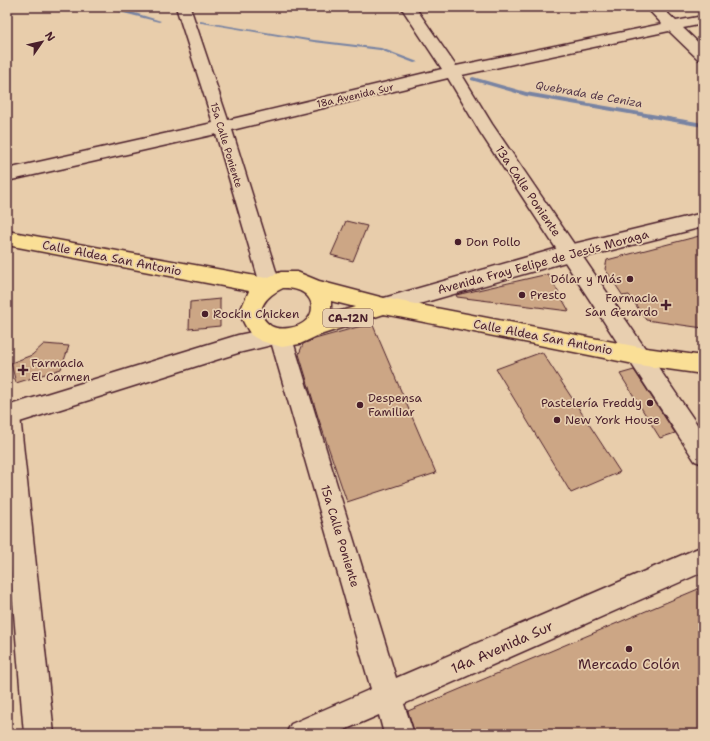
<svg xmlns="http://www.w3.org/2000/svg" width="710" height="741" viewBox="0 0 710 741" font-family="'Shantell Sans',sans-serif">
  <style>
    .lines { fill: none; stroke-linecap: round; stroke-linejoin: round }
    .stream { fill: #7883a2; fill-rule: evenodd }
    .building { fill: #cca685; stroke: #4a1f2b }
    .minor-casing { stroke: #4a1f2b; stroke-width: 3 }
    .tertiary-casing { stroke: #4a1f2b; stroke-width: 3 }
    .primary-casing { stroke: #4a1f2b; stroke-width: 3 }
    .minor { fill: #e8cfb0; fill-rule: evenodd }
    .tertiary { fill: #e8cfb0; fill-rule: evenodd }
    .primary { fill: #fadf96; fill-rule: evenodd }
    .poi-dot { fill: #4a1f2b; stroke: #e8cfb0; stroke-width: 1.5 }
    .labels { text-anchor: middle; stroke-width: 3.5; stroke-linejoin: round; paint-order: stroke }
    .far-street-label { font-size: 10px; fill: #4a1f2b; stroke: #e8cfb0 }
    .far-water-label { font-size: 11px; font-style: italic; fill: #563849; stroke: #e8cfb0 }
    .shield { fill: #e8cfb0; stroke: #795453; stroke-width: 1 }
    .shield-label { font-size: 11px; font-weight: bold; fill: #4a1f2b }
    .street-label { font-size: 12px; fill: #4a1f2b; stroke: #e8cfb0 }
    .poi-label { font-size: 12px; fill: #4a1f2b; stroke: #e8cfb0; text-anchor: start }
    .near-street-label { font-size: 14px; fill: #4a1f2b; stroke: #e8cfb0 }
    .near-poi-label { font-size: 14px; fill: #4a1f2b; stroke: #e8cfb0 }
  </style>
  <rect width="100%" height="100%" fill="#e8cdab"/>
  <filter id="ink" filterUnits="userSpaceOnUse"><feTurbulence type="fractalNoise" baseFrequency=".025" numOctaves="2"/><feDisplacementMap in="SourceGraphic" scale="8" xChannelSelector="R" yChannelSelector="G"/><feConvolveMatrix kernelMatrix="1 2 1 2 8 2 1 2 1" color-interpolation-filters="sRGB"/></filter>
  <g filter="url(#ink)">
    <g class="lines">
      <g class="stream">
        <polygon points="111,7 115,7 161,21 159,22 112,10"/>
        <polygon points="200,21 314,40 381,48 418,62 414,63 380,50 314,42 202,23 200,23"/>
        <polygon points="473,77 526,92 703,123 703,127 526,96 471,80 471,78"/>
      </g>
    </g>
    <g class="building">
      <polygon points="346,221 367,226 353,261 331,255"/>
      <polygon points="703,235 703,328 646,320 629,295 623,296 605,269 607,260"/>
      <polygon points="548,274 569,311 457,297 456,295"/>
      <polygon points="220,299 220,326 189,329 190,302"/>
      <polygon points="372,323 436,473 347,502 318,417 299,354 303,344 315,339"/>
      <polygon points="44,344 69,346 61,369 16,383 11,363 32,355"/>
      <polygon points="542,352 620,472 571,493 496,369"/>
      <polygon points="634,370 675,433 660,438 620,374"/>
      <polygon points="703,587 703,734 415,734 408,711"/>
    </g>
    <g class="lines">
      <g class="minor-casing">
        <g id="minor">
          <polygon points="176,7 190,7 228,120 442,69 401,7 415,7 456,66 662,24 646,7 661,7 676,21 703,16 703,24 683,28 703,47 703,61 698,59 669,31 462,75 492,124 703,433 703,464 695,461 480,132 448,78 232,130 280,284 277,290 270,292 263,290 260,284 216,134 7,181 7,169 213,123"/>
          <polygon points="281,329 289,332 292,338 396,678 703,546 703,572 404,704 414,734 384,734 379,715 335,734 286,734 291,724 371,689 270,338 273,332"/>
          <polygon points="7,406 17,409 20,416 54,734 24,734 7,529"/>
        </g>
      </g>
      <g class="tertiary-casing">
        <g id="tertiary">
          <polygon points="703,213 703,227 569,261 384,314 377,312 374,306 377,300 384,298 569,245"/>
          <polygon points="272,328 280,331 283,337 280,343 238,353 7,426 7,406 238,335"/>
        </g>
      </g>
      <g class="primary-casing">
        <path id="primary" d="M7,231L266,278L281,272H297L319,281L384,298L639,347L703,356V374L639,365L384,314L317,336L300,344L282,347L261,341L251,335L245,325L242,319L241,309L249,291L7,245ZM283,288C320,287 321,324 289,328C282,329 277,329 271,326C250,311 268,295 283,288ZM331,301L355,307L331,314Z"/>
      </g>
      <use href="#minor" class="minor"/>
      <use href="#tertiary" class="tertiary"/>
      <use href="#primary" class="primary"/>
    </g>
  </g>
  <g class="poi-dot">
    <circle cx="458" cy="242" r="4"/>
    <circle cx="630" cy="279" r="4"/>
    <circle cx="522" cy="295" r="4"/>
    <path d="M664 299h4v4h4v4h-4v4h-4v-4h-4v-4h4z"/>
    <circle cx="205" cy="314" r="4"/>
    <path d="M21 364h4v4h4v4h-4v4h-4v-4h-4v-4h4z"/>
    <circle cx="650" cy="403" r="4"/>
    <circle cx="360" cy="405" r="4"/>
    <circle cx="557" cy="420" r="4"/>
    <circle cx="629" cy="649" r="4"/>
  </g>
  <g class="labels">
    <g class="far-street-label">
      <text transform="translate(355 95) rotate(-13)" y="4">18a Avenida Sur</text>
      <text transform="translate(227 145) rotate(73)" y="4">15a Calle Poniente</text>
    </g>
    <g class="far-water-label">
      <text transform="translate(589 94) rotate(10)" y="4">Quebrada de Ceniza</text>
    </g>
    <rect class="shield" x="323" y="309" width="50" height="18" rx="3"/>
    <g class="shield-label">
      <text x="348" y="322">CA-12N</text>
    </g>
    <g class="street-label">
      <text transform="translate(528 191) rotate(56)" y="4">13a Calle Poniente</text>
      <text transform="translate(112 258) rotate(11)" y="4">Calle Aldea San Antonio</text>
      <text transform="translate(543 262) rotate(-15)" y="4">Avenida Fray Felipe de Jesús Moraga</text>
      <text transform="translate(543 337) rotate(11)" y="4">Calle Aldea San Antonio</text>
      <text transform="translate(340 536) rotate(73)" y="4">15a Calle Poniente</text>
    </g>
    <g class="poi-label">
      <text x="466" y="246">Don Pollo</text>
      <text x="622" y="283" text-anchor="end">Dólar y Más</text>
      <text x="530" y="299">Presto</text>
      <text x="658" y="302" text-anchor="end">Farmacia<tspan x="658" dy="14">San Gerardo</tspan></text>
      <text x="213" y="318">Rockin Chicken</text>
      <text x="31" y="367">Farmacia<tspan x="31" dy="14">El Carmen</tspan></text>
      <text x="368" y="402">Despensa<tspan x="368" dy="14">Familiar</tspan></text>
      <text x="642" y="407" text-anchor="end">Pastelería Freddy</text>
      <text x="565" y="424">New York House</text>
    </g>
    <g class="near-street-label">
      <text transform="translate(502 647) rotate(-24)" y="5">14a Avenida Sur</text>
    </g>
    <g class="near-poi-label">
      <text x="629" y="669">Mercado Colón</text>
    </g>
  </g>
  <rect width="710" height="741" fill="none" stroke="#e8cfb0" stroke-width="24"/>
  <rect x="12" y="12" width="686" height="717" fill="none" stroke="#4a1f2b" stroke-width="1.5" filter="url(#ink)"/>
  <g transform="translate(42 42) rotate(56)" stroke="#e8cfb0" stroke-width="3" paint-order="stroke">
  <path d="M0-3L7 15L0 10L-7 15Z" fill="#4a1f2b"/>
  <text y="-6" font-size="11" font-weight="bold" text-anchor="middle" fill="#4a1f2b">N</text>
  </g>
</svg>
